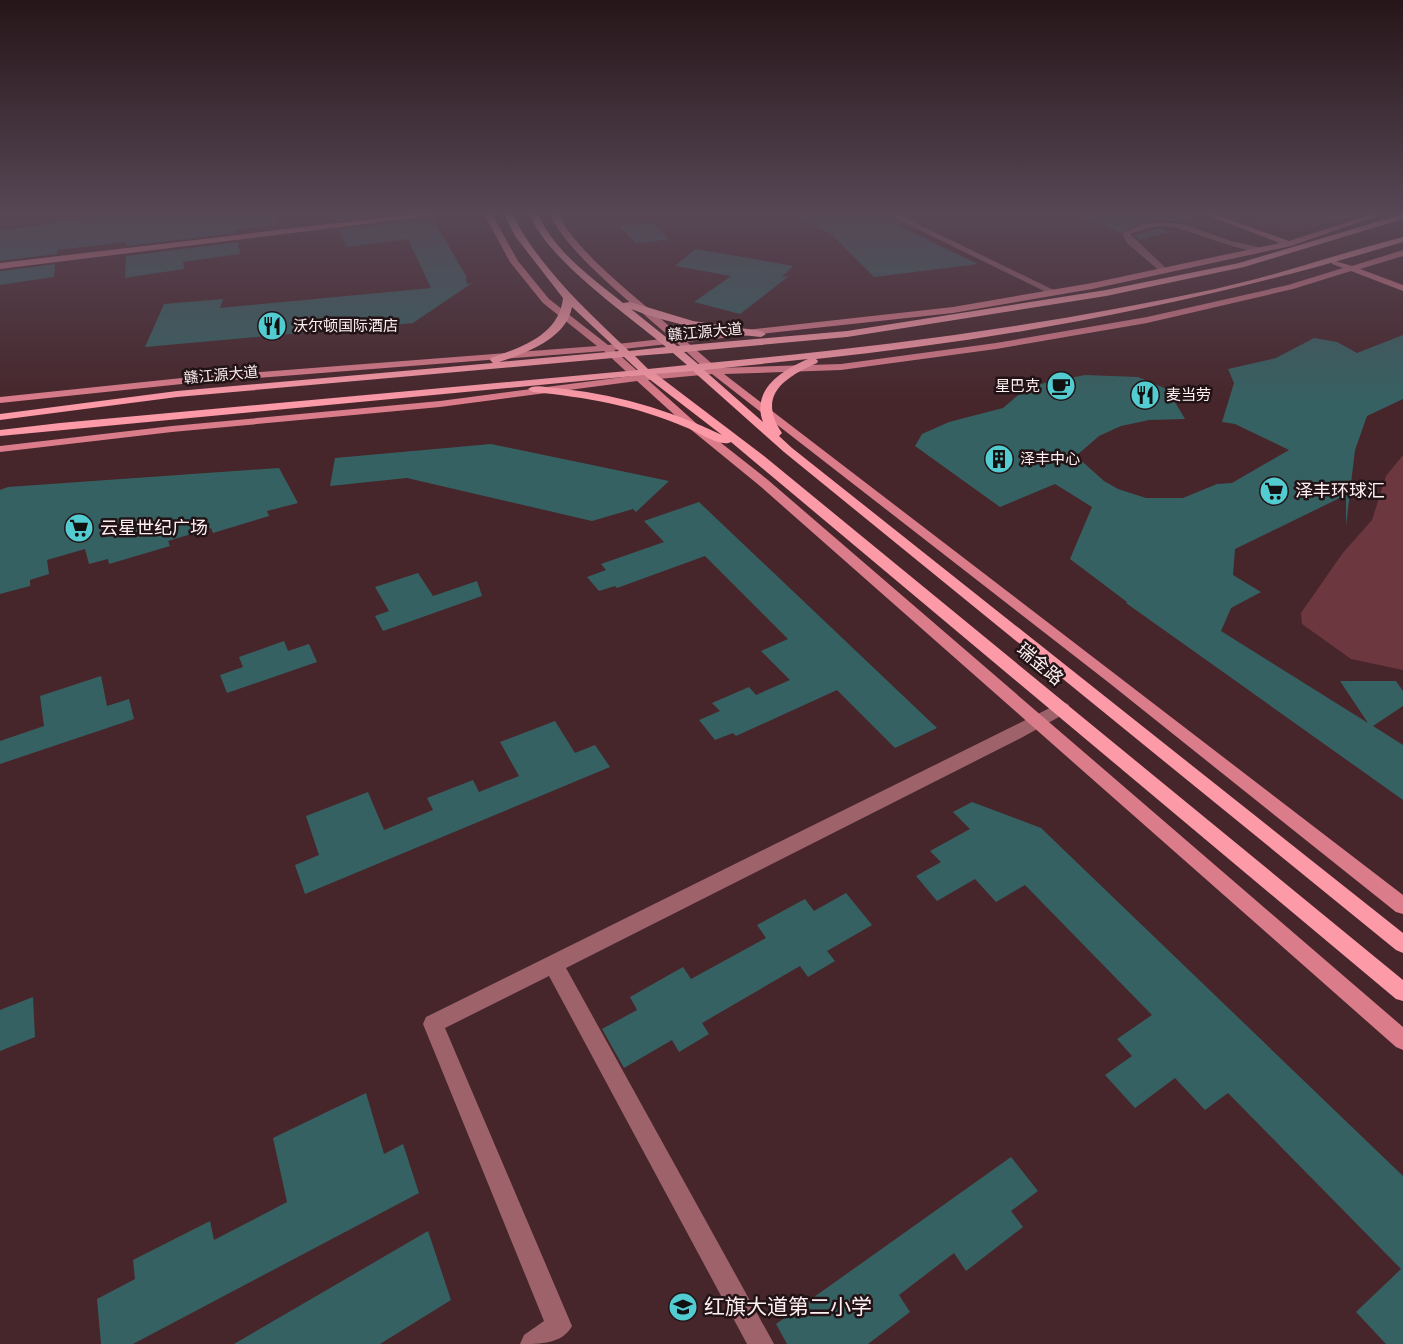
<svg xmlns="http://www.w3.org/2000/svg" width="1403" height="1344" viewBox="0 0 1403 1344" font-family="Signika,'Noto Sans SC',sans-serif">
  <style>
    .green { fill: #6d3740 }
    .building { fill: #366162 }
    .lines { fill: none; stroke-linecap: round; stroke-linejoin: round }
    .street { fill: #9e626b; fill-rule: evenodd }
    .secondary { fill: #db7c8b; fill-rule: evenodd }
    .primary { fill: #fc9aa8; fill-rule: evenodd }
    .labels { text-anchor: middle; stroke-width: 5; stroke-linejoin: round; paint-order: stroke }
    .far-poi-label { font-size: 15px; fill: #fef0f2; stroke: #221416; text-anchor: start }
    .far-street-label { font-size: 15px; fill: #fef0f2; stroke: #221416 }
    .poi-label { font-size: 18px; fill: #fef0f2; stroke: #221416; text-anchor: start }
    .street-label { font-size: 18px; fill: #fef0f2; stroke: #221416 }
    .near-poi-label { font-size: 21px; fill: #fef0f2; stroke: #221416; text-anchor: start }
  </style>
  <rect width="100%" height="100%" fill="#46262b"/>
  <g class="green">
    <path d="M1275,214H1356C1313,228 1297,234 1251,223Z"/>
    <polygon points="1403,455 1403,670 1351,659 1302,624 1301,613 1342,554 1372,520 1386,476"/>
  </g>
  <g class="building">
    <polygon points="119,214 276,214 276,225 235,230 236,233 126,246 126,242 57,250 57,254 0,261 0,231 84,217"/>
    <polygon points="333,214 396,214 336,221"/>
    <polygon points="791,214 885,214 904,225 899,226 978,264 874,277 832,235"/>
    <polygon points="1074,214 1193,214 1193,219 1184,222 1163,220 1143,222 1120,233"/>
    <polygon points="432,217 466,276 467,284 472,283 413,323 145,347 164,304 223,299 220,308 431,288 408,239 346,247 339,229"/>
    <polygon points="651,221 669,239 637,244 619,226"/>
    <polygon points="1161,228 1169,232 1140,240 1134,235"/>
    <polygon points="238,242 240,254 183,262 184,269 125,278 126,256"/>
    <polygon points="695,249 737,256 793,266 782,277 789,276 740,314 694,302 731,276 675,266"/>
    <polygon points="55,264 54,277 0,285 0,271"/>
    <polygon points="1403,335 1403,399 1367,416 1355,450 1346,526 1346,495 1235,549 1233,575 1261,592 1231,608 1221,631 1368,723 1340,681 1396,681 1403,691 1403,706 1373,726 1403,745 1403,800 1126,603 1127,602 1070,559 1092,507 1055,484 1000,507 915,446 922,434 949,422 1003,408 1022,392 1044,383 1085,375 1138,377 1167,389 1185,419 1149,420 1121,426 1099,436 1076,456 1104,481 1118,489 1146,498 1183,498 1217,484 1232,483 1289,450 1235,424 1222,422 1234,383 1228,369 1276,358 1314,338 1337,342 1357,353"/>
    <polygon points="491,444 669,481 636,512 633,509 592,521 407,478 330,486 335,458"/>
    <polygon points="279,468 298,503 267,511 269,516 213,533 211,528 168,541 170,546 109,564 108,559 89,564 85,549 47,560 49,574 30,580 30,586 0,594 0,490 8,487"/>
    <polygon points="699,502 937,728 895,748 837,690 736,736 733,733 715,740 699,720 720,711 712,703 749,687 756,695 790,680 761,651 788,639 705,556 617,588 615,586 599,591 587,577 606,570 601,564 664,542 644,521"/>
    <polygon points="418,573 433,596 477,581 482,596 383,631 375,616 389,611 375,587"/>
    <polygon points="284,641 288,651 309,644 317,662 227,693 220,675 243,667 239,657"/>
    <polygon points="101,676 107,706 129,699 134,719 0,764 0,741 44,726 40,696"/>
    <polygon points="555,721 575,753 595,745 610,767 305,894 295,865 319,855 306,816 368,792 384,830 433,810 427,798 473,780 479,792 519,776 500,742"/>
    <polygon points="972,802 1041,828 1403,1176 1403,1344 1386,1344 1356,1312 1401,1269 1228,1093 1205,1110 1175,1078 1135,1108 1105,1075 1132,1056 1117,1039 1152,1015 1025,885 996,902 975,879 937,901 916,876 941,862 930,851 970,829 953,812"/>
    <polygon points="846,893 872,925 827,951 835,961 808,977 800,966 702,1023 709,1034 679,1052 672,1040 624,1068 602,1029 637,1010 630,997 683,967 691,979 766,938 757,925 805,899 814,911"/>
    <polygon points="33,997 35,1037 0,1051 0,1010"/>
    <polygon points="366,1093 384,1154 403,1144 419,1193 133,1344 101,1344 97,1299 135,1279 133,1260 210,1221 214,1240 287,1202 273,1138"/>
    <polygon points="1011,1157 1038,1191 1011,1211 1023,1227 966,1271 954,1253 899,1295 910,1312 868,1344 787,1344 776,1324"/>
    <polygon points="428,1231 451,1300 380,1344 234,1344"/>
  </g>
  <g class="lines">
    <g class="street">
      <polygon points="887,214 897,214 1060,293 1052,295"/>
      <path d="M1163,222L1183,224L1231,241L1268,249C1251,260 1188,226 1162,226C1151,227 1141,230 1130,234L1169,271L1162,273L1127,243L1122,233L1143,224Z"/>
      <path d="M1062,702L1068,704L1070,708L1068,712L1021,738L566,968L774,1344H747L549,976L445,1028L572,1326C562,1344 541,1344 520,1344L524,1335L544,1321L423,1024L426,1017Z"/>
    </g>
    <g class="secondary">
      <polygon points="413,214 434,214 430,216 0,269 0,263"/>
      <path d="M484,214H492L518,261L549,299L608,345L671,338C637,307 567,254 550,214H558C580,257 644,303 682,337L953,307L1092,283L1280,243L1204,214H1214L1289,241L1372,214H1383L1291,246L1092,289L953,313L687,342L717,368L841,364L996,343L1147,317L1288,285L1343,268L1332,264V260L1352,266L1403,250V256L1360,269L1403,285V291L1351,271L1293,289L1147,323L996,349L841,370L724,374L1403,895V914L1396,912L1108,682L712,374L648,380L697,424L768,480L1403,1027V1050L1396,1047L760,486L689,428L637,381L440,407L172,432L0,452V446L172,426L440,401L631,376L604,351L182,384L0,403V397L182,378L597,346L543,303L510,262ZM677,343L705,369L642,375L614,350Z"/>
    </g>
    <path class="primary" d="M504,214H512C540,268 585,309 629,351L666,347C630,317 544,257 530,214H538C554,251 592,278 623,303L630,302L693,321L761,331L766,334L761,337C717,333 673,325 631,309L677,346L847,331L1106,290L1239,263L1403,214V219L1244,267L1106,296L847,337L684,352L698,364C872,348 1044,326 1215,289C1279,275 1340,253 1403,237V242C1209,301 1017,338 816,359L818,361L817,363C783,378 757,396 782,433L779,436L792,448L1403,933V953L1396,950L784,452L693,371L656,374L764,456L1403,980V1001L1396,999L731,442C721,448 697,431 685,427C637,406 585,397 533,392L528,389C534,384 546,387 554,388C612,393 670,410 722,435L644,375L0,436V430L60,423L638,370L624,357L177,397L0,420V414L177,391L493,363L490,360L491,358C522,347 559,335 563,298L515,236ZM572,307L619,351L499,362C526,353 566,339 572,307ZM673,353L687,365L648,369L635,356ZM808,359C782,370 751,390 763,422L704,370Z"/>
  </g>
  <linearGradient id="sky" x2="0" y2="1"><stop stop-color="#261518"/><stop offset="0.53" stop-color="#574755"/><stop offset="1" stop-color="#574755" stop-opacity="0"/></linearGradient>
  <rect width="1403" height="402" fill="url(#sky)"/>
  <defs>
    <g id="restaurant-disc" transform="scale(1.5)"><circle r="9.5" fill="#52ccd0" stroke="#221416"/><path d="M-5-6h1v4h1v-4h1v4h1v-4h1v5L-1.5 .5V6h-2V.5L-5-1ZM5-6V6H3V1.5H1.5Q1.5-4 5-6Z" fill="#111"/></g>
    <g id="cafe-disc" transform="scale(1.5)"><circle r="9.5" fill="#52ccd0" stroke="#221416"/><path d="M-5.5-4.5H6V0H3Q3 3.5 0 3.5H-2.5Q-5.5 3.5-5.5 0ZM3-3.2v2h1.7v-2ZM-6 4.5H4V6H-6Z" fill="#111"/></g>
    <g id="building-disc" transform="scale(1.5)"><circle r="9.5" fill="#52ccd0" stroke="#221416"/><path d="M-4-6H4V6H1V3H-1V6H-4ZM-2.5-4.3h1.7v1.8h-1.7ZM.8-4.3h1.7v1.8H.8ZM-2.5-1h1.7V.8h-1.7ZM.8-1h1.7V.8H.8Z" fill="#111"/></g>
    <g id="supermarket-disc" transform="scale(1.5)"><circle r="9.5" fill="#52ccd0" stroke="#221416"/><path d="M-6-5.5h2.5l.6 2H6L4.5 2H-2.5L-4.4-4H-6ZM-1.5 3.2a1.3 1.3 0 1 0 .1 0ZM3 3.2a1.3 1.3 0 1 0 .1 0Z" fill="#111"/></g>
    <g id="school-disc" transform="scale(1.5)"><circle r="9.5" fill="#52ccd0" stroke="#221416"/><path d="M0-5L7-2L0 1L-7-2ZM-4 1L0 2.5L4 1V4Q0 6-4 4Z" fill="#111"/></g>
  </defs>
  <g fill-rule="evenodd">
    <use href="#restaurant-disc" x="272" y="326"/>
    <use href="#cafe-disc" x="1061" y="386"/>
    <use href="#restaurant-disc" x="1145" y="395"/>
    <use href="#building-disc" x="999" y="459"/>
    <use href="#supermarket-disc" x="1274" y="491"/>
    <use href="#supermarket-disc" x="79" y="528"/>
    <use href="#school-disc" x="683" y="1307"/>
  </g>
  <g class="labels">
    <g class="far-poi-label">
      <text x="293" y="331">沃尔顿国际酒店</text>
      <text x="1040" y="391" text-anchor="end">星巴克</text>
      <text x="1166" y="400">麦当劳</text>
      <text x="1020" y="464">泽丰中心</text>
    </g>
    <g class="far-street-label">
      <text transform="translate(705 332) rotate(-5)" y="5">赣江源大道</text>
      <text transform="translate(221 375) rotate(-5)" y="5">赣江源大道</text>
    </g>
    <g class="poi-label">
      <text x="1295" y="497">泽丰环球汇</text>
      <text x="100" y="534">云星世纪广场</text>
    </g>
    <g class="street-label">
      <text transform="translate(1040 664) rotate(40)" y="6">瑞金路</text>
    </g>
    <g class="near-poi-label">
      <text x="704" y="1314">红旗大道第二小学</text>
    </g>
  </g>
</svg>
